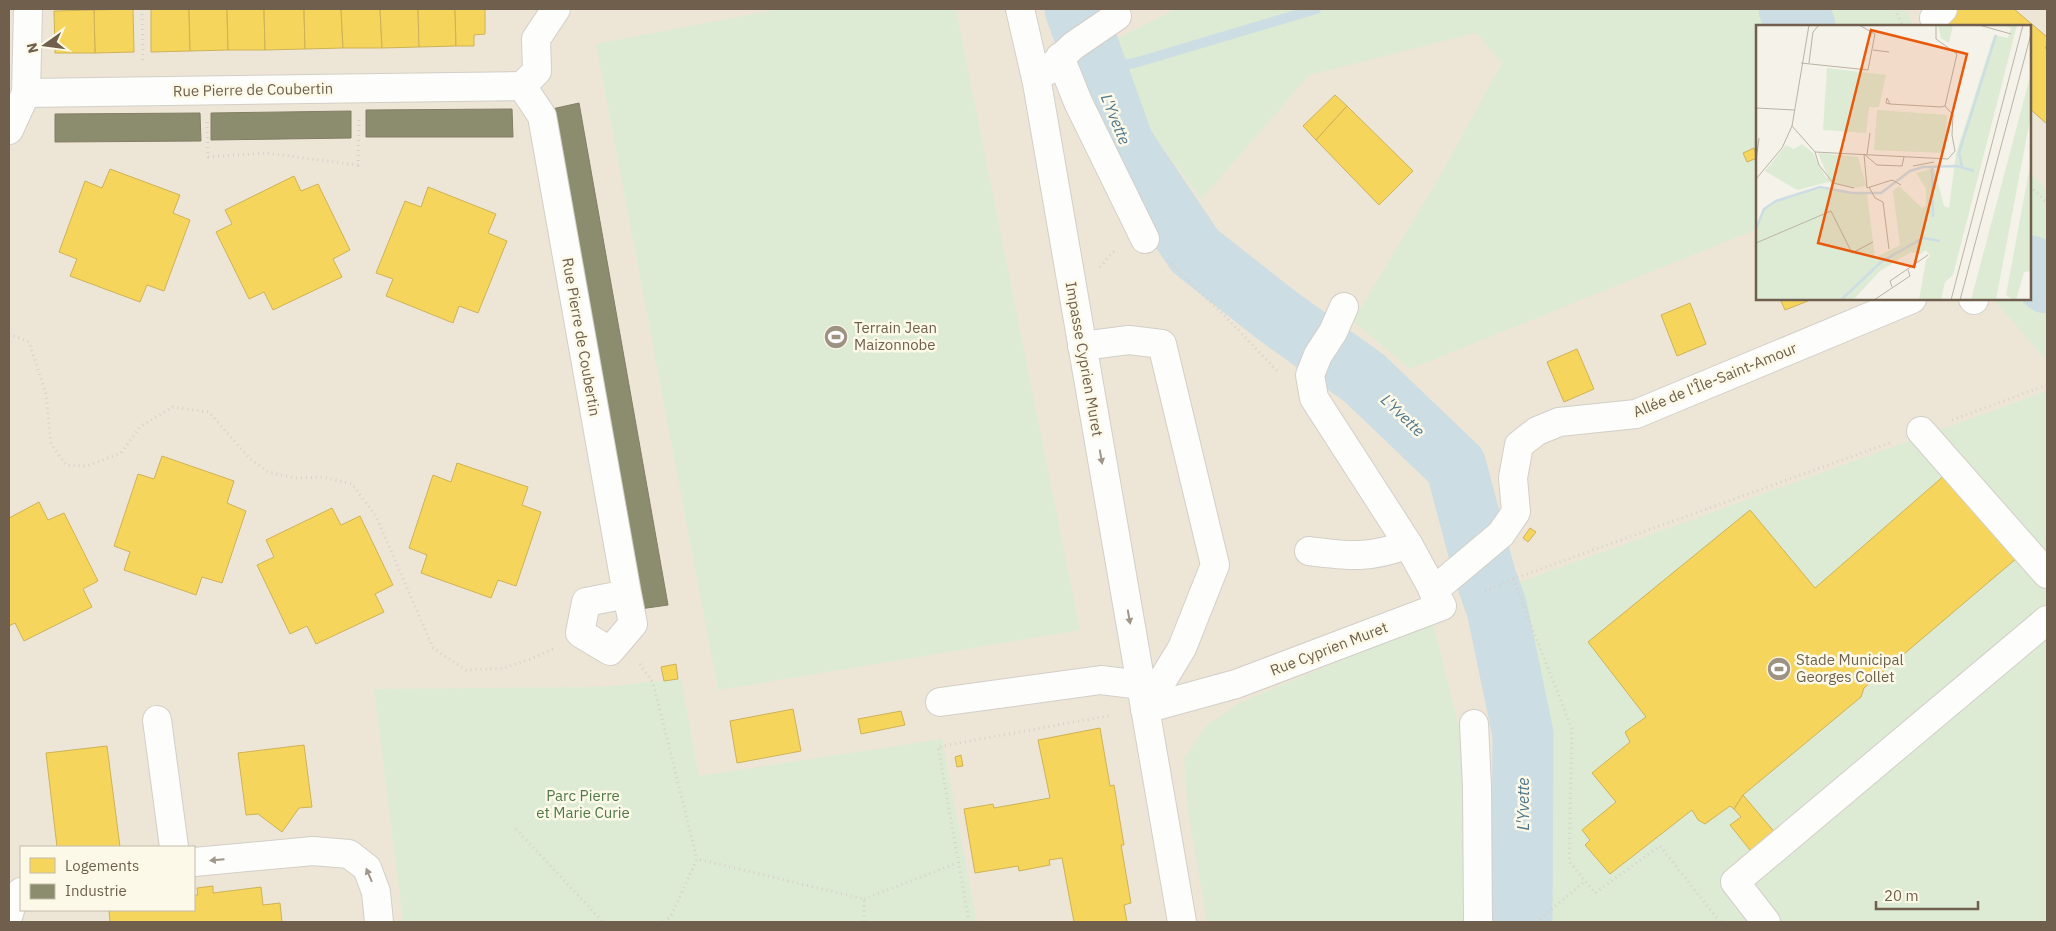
<svg xmlns="http://www.w3.org/2000/svg" width="2056" height="931" viewBox="0 0 2056 931" font-family="'IBM Plex Sans',sans-serif">
  <style>
    .residential { fill: #ede6d7; fill-rule: evenodd }
    .green { fill: #ddebd5 }
    .homes { fill: #f6d55c; stroke: #ceb257 }
    .industry { fill: #8c8c6e; stroke: #837e64 }
    .lines { fill: none; stroke-linecap: round; stroke-linejoin: round }
    .stream { stroke: #ccdde3; stroke-width: 10 }
    .river { stroke: #ccdde3; stroke-width: 61 }
    .minor-casing { stroke: #d3cfc7; stroke-width: 30 }
    .path { stroke: #d6d1ca; stroke-width: 3; stroke-dasharray: 1 4; stroke-linecap: butt }
    .minor { stroke: #fdfdfc; stroke-width: 28 }
    .oneway { fill: #a1968a }
    .labels { text-anchor: middle; stroke-width: 5; stroke-linejoin: round; paint-order: stroke }
    .street-label { font-size: 15px; fill: #6f5f4c; stroke: #fdf9e9 }
    .poi-label { font-size: 15px; fill: #6f5f4c; stroke: #fdf9e9; text-anchor: start }
    .park-label { font-size: 15px; fill: #4e7a49; stroke: #fdf9e9 }
    .water-label { font-size: 16px; font-style: italic; fill: #4f778d; stroke: #fdf9e9 }
    .inset-river { fill: none; stroke: #ccdde3; stroke-width: 2.5 }
    .inset-road { fill: none; stroke: #bbb3a5; stroke-width: 1 }
    .view { fill: #e8590c; fill-opacity: 0.15; stroke: #e8590c; stroke-width: 2.5 }
    .inset-edge { fill: none; stroke: #6f5f4c; stroke-width: 2.5 }
  </style>
  <rect width="100%" height="100%" fill="#f4f2e9"/>
  <path class="residential" d="M9,9H2047V922H9ZM1757,26H2030V299H1757ZM21,847H194V910H21Z"/>
  <g class="green">
    <polygon points="780,9 956,9 1080,630 718,690 596,44"/>
    <polygon points="1176,9 1906,9 1913,26 1757,26 1757,229 1410,369 1353,321 1440,176 1502,63 1476,33 1309,75 1201,200 1142,118 1112,41"/>
    <polygon points="2030,173 2047,190 2047,361 1993,299 2030,299"/>
    <polygon points="2047,391 2047,922 1522,922 1523,734 1495,591"/>
    <polygon points="1433,622 1458,723 1474,724 1481,922 1207,922 1188,811 1184,759 1206,726 1239,703"/>
    <polygon points="681,679 699,776 942,739 977,922 403,922 374,689 601,687"/>
  </g>
  <g class="homes">
    <polygon points="133,9 134,52 95,53 94,10"/>
    <polygon points="151,9 189,9 190,51 151,52"/>
    <polygon points="189,9 227,9 228,50 190,51"/>
    <polygon points="227,9 264,9 265,50 228,50"/>
    <polygon points="264,9 304,9 305,49 265,50"/>
    <polygon points="304,9 341,9 343,48 305,49"/>
    <polygon points="341,9 380,9 382,48 343,48"/>
    <polygon points="380,9 418,9 419,47 382,48"/>
    <polygon points="418,9 455,9 456,46 419,47"/>
    <polygon points="455,9 485,9 485,34 474,35 474,46 456,46"/>
    <polygon points="1957,9 2014,9 2047,37 2047,45 2045,48 2047,49 2047,124 2030,109 2030,26 1948,26 1944,23"/>
    <polygon points="94,10 95,53 55,53 54,11"/>
    <polygon points="1335,95 1347,106 1316,140 1303,126"/>
    <polygon points="1347,106 1413,171 1379,205 1316,140"/>
    <polygon points="1754,148 1757,158 1747,162 1743,153"/>
    <polygon points="110,169 180,195 173,213 190,220 164,291 147,285 140,302 70,276 77,259 59,252 85,181 102,188"/>
    <polygon points="294,176 301,191 318,184 350,250 333,259 342,277 273,310 264,292 249,299 216,232 232,224 225,210"/>
    <polygon points="428,187 496,214 488,233 507,241 478,313 459,306 453,323 386,296 393,279 376,273 405,201 421,207"/>
    <polygon points="1780,299 1813,299 1785,310"/>
    <polygon points="1690,303 1706,344 1677,356 1661,315"/>
    <polygon points="1577,349 1594,389 1564,402 1547,362"/>
    <polygon points="162,456 234,481 227,503 246,511 222,583 202,577 196,595 124,570 130,552 114,546 138,474 154,479"/>
    <polygon points="457,463 528,487 522,505 541,512 516,586 498,580 491,598 421,573 427,555 409,548 433,475 451,482"/>
    <polygon points="1946,474 2017,558 1864,688 1861,697 1743,795 1734,809 1730,806 1705,824 1698,820 1692,810 1610,874 1585,845 1590,840 1582,830 1616,802 1592,773 1630,742 1625,732 1646,717 1588,642 1750,510 1815,588"/>
    <polygon points="39,502 48,520 64,513 98,581 83,589 92,607 24,641 15,623 9,626 9,518"/>
    <polygon points="332,508 341,525 360,516 393,585 375,594 384,612 316,644 307,626 290,634 257,565 274,557 266,540"/>
    <polygon points="1530,528 1536,532 1528,542 1523,538"/>
    <polygon points="676,664 678,679 664,681 661,667"/>
    <polygon points="793,709 801,751 737,763 730,721"/>
    <polygon points="901,711 905,725 861,734 858,719"/>
    <polygon points="1100,728 1110,786 1114,785 1124,845 1121,845 1131,903 1124,905 1127,922 1074,922 1062,858 1049,860 1050,865 1019,871 1018,866 975,873 964,809 993,804 994,808 1050,798 1038,740"/>
    <polygon points="304,745 312,807 299,808 282,832 258,814 246,815 238,753"/>
    <polygon points="107,746 120,847 57,847 46,753"/>
    <polygon points="961,755 963,766 957,767 955,757"/>
    <polygon points="1743,795 1777,835 1754,855 1730,825 1741,817 1734,809"/>
    <polygon points="213,886 213,893 261,887 263,905 280,903 282,922 108,922 110,922 109,910 194,910 194,895 198,895 197,888"/>
  </g>
  <g class="industry">
    <polygon points="579,103 668,605 640,609 552,109"/>
    <polygon points="512,109 513,137 366,137 366,110"/>
    <polygon points="351,111 351,138 211,140 211,113"/>
    <polygon points="200,113 201,141 55,142 55,114"/>
  </g>
  <g class="lines">
    <polyline class="stream" points="1097,71 1138,62 1316,9"/>
    <g class="river">
      <polyline points="1075,9 1124,145 1195,251 1279,317 1364,378 1456,466 1485,575 1497,609 1523,734 1522,922"/>
      <polyline points="1789,9 1805,26"/>
      <polyline points="2030,266 2047,283"/>
    </g>
    <g class="minor-casing">
      <g id="minor">
        <polyline points="1020,9 1037,83 1182,922"/>
        <polyline points="1934,18 1943,9"/>
        <polyline points="1060,57 1078,102 1145,239"/>
        <polyline points="1047,71 1073,46 1117,16"/>
        <polyline points="522,86 537,71 536,39 556,9"/>
        <polyline points="26,93 28,9"/>
        <polyline points="9,130 26,93 522,86 542,116 627,594 633,624 610,651 580,633 586,602 627,594"/>
        <polyline points="1973,299 1974,300"/>
        <polyline points="1082,346 1129,340 1162,344 1215,565 1182,648 1145,709"/>
        <polyline points="1921,431 2047,574"/>
        <path d="M1309,551C1349,556 1370,559 1408,544"/>
        <polyline points="1433,591 1501,534 1516,512 1513,478 1519,445 1537,431 1559,422 1636,414 1912,299"/>
        <polyline points="940,702 1101,680 1141,685"/>
        <polyline points="1145,709 1236,684 1442,606 1408,544 1314,398 1310,375 1318,355 1333,332 1344,307"/>
        <polyline points="157,720 174,847"/>
        <polyline points="1474,724 1477,787 1478,922"/>
        <polyline points="194,862 313,851 349,854 367,868 376,892 379,922"/>
        <polyline points="9,914 13,899 21,892"/>
        <polyline points="1766,922 1735,882 2047,620"/>
      </g>
    </g>
    <g class="path">
      <polyline points="142,9 143,61"/>
      <polyline points="1895,9 1902,24"/>
      <polyline points="207,122 208,157 266,153 358,165 359,119"/>
      <polyline points="2030,186 2047,203"/>
      <polyline points="1167,260 1224,315 1279,373"/>
      <polyline points="1100,267 1113,252 1117,250"/>
      <polyline points="9,334 29,342 46,394 51,444 66,465 87,466 121,453 141,426 173,407 209,412 250,459 268,472 295,478 323,477 352,484 376,516 433,648 466,670 504,668 536,657 555,648"/>
      <polyline points="1952,420 2047,385"/>
      <polyline points="1513,579 1572,729 1569,861 1595,893 1660,846 1720,922"/>
      <polyline points="1485,591 1513,579 1892,442"/>
      <polyline points="640,664 653,683 697,859"/>
      <polyline points="516,829 603,922"/>
      <polyline points="864,899 957,863"/>
      <polyline points="664,922 671,916 697,859 864,899 864,922"/>
      <polyline points="969,922 938,747 1112,715"/>
      <polyline points="1536,922 1585,881"/>
    </g>
    <use href="#minor" class="minor"/>
  </g>
  <defs><path id="oneway-solid" d="M-6-.8H1V-3.2L6.5 0L1 3.2V.8H-6Z" transform="scale(1.25)"/></defs>
  <g class="oneway">
    <use href="#oneway-solid" transform="translate(1101 457) rotate(80)"/>
    <use href="#oneway-solid" transform="translate(1129 617) rotate(80)"/>
    <use href="#oneway-solid" transform="translate(217 860) rotate(175)"/>
    <use href="#oneway-solid" transform="translate(369 875) rotate(-113)"/>
  </g>
  <defs>
    <g id="stadium-disc" transform="scale(1.25)"><circle r="9.5" fill="#9e9283" stroke="#fdf9e9"/><path d="M0-5a6.5 5 0 1 0 0 10a6.5 5 0 1 0 0-10ZM-3.5-1.8h7v3.6h-7Z" fill="#fff"/></g>
  </defs>
  <g fill-rule="evenodd">
    <use href="#stadium-disc" x="836" y="337"/>
    <use href="#stadium-disc" x="1779" y="669"/>
  </g>
  <g class="labels">
    <g class="street-label">
      <text transform="translate(253 90) rotate(-1)" y="5">Rue Pierre de Coubertin</text>
      <text transform="translate(581 337) rotate(80)" y="5">Rue Pierre de Coubertin</text>
      <text transform="translate(1084 359) rotate(80)" y="5">Impasse Cyprien Muret</text>
      <text transform="translate(1715 380) rotate(-22)" y="5">Allée de l'Île-Saint-Amour</text>
      <text transform="translate(1329 649) rotate(-21)" y="5">Rue Cyprien Muret</text>
    </g>
    <g class="poi-label">
      <text x="854" y="333">Terrain Jean<tspan x="854" dy="17">Maizonnobe</tspan></text>
      <text x="1796" y="665">Stade Municipal<tspan x="1796" dy="17">Georges Collet</tspan></text>
    </g>
    <g class="park-label">
      <text x="583" y="801">Parc Pierre<tspan x="583" dy="17">et Marie Curie</tspan></text>
    </g>
    <g class="water-label">
      <text transform="translate(1116 119) rotate(68)" y="6">L'Yvette</text>
      <text transform="translate(1403 415) rotate(44)" y="6">L'Yvette</text>
      <text transform="translate(1523 804) rotate(-90)" y="6">L'Yvette</text>
    </g>
  </g>
  <g transform="translate(1756 25)">
    <rect width="275" height="275" fill="#f4f2e9"/>
    <path d="M182,0H197L193,18L185,13ZM246,0H261L197,250L189,257L185,275H163L170,235L174,231L170,225L165,229L155,227L124,246L97,275H0V204L8,184L20,176L64,162L111,169L119,233L144,220L137,166L143,161L166,183L170,181V163L160,148L178,143L188,181L193,183L200,129L238,10L252,13L255,3ZM71,43L130,50L123,82H113L110,108L67,105ZM275,48V89L240,275H215ZM121,85L191,90L189,128L118,125ZM46,119L57,128L70,153L72,152L62,128L102,132L110,161L98,163L72,157L41,165L9,146L30,120L38,124ZM275,135V246L268,247L260,275H257L250,270Z" fill="#ddebd5"/>
    <path class="inset-river" d="M176,141L177,192M206,142L203,128L240,10M0,204L8,184L20,176L64,162L96,168H125L154,146L167,142L201,141L218,146M85,275L125,237L167,213L184,216"/>
    <path class="inset-road" d="M223,0L255,9M117,25L133,27M45,38L112,45L119,9L103,0M53,38L57,7L63,0M134,79L131,73L130,78L134,79L185,82L189,81L201,29L180,14V0M0,83L38,85M36,101L59,127L192,134L199,126L196,110L197,90L189,81M59,127L63,140L77,158L98,163M108,129L111,163L136,155L145,160M108,129L121,140L146,141L148,132M111,129L114,108M0,136L3,113M157,141L178,137M0,154L26,123L36,101L53,0M113,162L119,173L127,177L133,224M0,218L75,186L96,228L117,217M136,262L134,256L172,230M118,275L154,251L152,245M195,275L267,0M204,275L275,9"/>
    <path class="view" d="M115,5L211,29L158,242L62,218Z"/>
    <rect width="275" height="275" class="inset-edge"/>
  </g>
  <rect width="2056" height="931" fill="none" stroke="#6f5f4c" stroke-width="20"/>
  <rect x="20" y="846" width="175" height="65" fill="#fdf9e9" stroke="#c4bbaa"/>
  <rect x="30" y="858" width="25" height="15" fill="#f6d55c" stroke="#c4bbaa"/>
  <text x="65" y="871" font-size="15" fill="#6f5f4c">Logements</text>
  <rect x="30" y="884" width="25" height="15" fill="#8c8c6e" stroke="#c4bbaa"/>
  <text x="65" y="896" font-size="15" fill="#6f5f4c">Industrie</text>
  <g transform="translate(45 45) rotate(256)" stroke="#fdf9e9" stroke-width="4" paint-order="stroke">
  <path d="M0-4L9 19L0 12L-9 19Z" fill="#6f5f4c"/>
  <text y="-8" font-size="14" font-weight="bold" text-anchor="middle" fill="#6f5f4c">N</text>
  </g>
  <path d="M1876 901v8h102v-8" fill="none" stroke="#6f5f4c" stroke-width="2.5"/>
  <text x="1884" y="901" font-size="15" fill="#6f5f4c" stroke="#fdf9e9" stroke-width="4" paint-order="stroke">20 m</text>
</svg>
